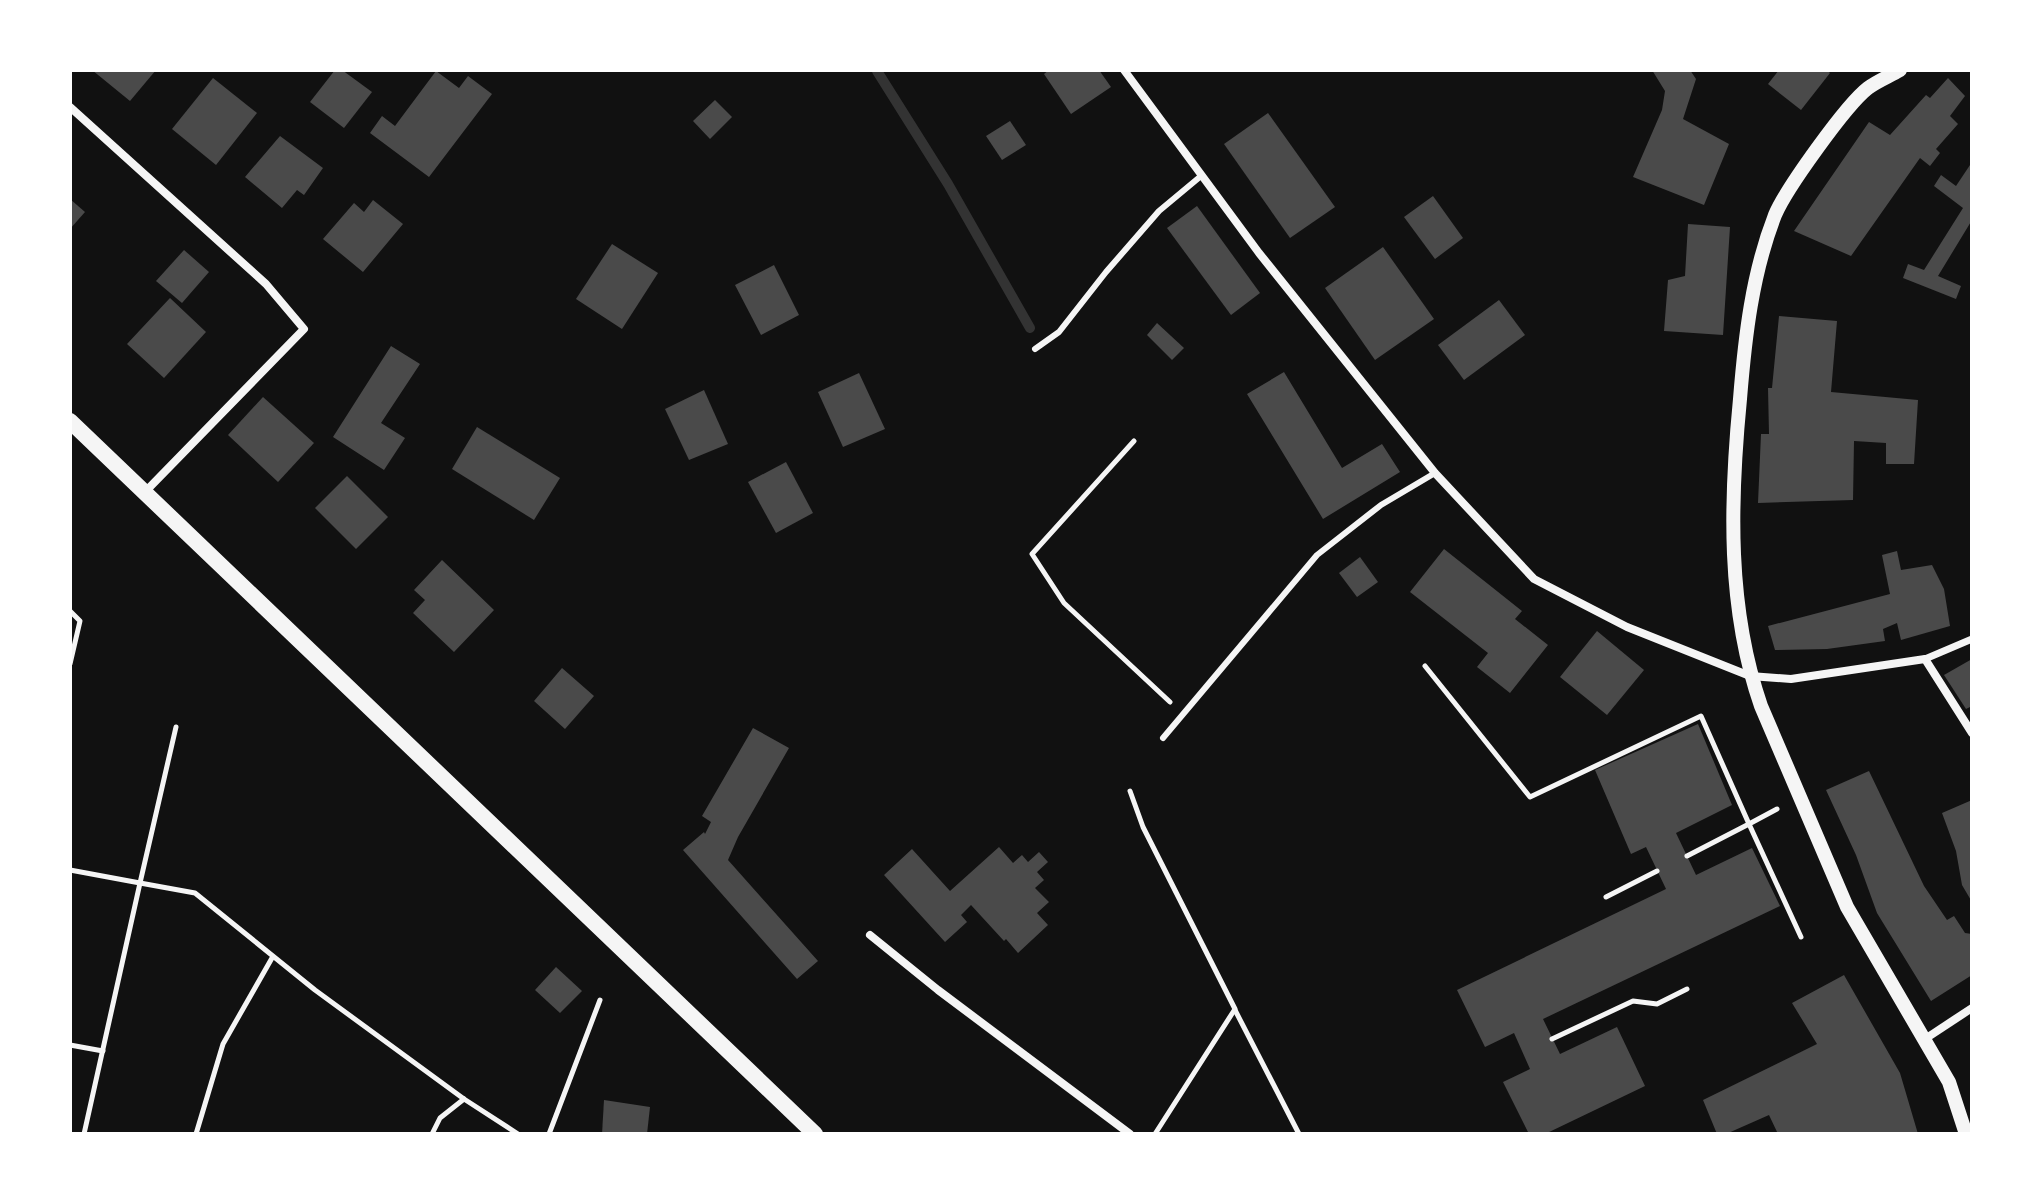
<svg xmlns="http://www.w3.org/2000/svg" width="2042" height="1204" viewBox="0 0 2042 1204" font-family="'Roboto Serif',serif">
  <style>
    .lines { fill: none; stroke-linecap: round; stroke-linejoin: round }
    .stream { stroke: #333; stroke-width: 10 }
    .building { fill: #4a4a4a }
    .path { stroke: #f5f5f5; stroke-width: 5 }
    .service { stroke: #f5f5f5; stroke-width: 6 }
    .pedestrian { stroke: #f5f5f5; stroke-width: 7 }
    .minor { stroke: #f5f5f5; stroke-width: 8 }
    .tertiary { stroke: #f5f5f5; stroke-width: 14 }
    .secondary { stroke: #f5f5f5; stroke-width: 16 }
  </style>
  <rect width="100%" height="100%" fill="#111"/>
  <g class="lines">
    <polyline class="stream" points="877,71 948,184 1030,328"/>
  </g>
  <g class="building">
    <polygon points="92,70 156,70 130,101"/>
    <polygon points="335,70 342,70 372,92 344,128 310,102"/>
    <polygon points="1049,70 1099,70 1111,87 1071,114 1044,74"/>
    <polygon points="1652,70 1690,70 1696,79 1683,119 1729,144 1704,205 1633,177 1662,110 1665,91"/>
    <polygon points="1779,70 1827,70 1830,73 1801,110 1768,84"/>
    <polygon points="436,71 459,88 468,76 492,94 429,177 370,133 382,116 395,126"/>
    <polygon points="213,78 257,113 216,165 172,129"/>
    <polygon points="1948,78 1965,96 1950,116 1958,124 1936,149 1940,153 1930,166 1920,158 1851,256 1794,231 1869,122 1890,135 1926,95 1930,98"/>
    <polygon points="715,100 732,117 710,139 693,121"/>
    <polygon points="1268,113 1335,207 1290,238 1224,144"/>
    <polygon points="1010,121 1026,145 1002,160 986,136"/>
    <polygon points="280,136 323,168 304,195 297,190 282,208 245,177"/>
    <polygon points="1972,162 1972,220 1938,276 1961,286 1956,299 1903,278 1908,264 1924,270 1963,208 1934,186 1941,175 1956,186"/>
    <polygon points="1433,196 1463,238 1435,259 1404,217"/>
    <polygon points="70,199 85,212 70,229"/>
    <polygon points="373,200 403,224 363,272 323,239 354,203 364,212"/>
    <polygon points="1197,206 1260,293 1231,315 1167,228"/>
    <polygon points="1688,224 1730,227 1723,335 1664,331 1668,280 1685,276"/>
    <polygon points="612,244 658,273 622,329 576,299"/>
    <polygon points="1383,247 1434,319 1375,360 1325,288"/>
    <polygon points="184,250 209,272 182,303 156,281"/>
    <polygon points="774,265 799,315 761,335 735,285"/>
    <polygon points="170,298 206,332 164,378 127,344"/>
    <polygon points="1499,300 1525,335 1464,380 1438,345"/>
    <polygon points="1779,316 1837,321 1831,392 1918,400 1914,464 1886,464 1886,443 1854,441 1853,500 1758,503 1761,434 1769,434 1768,388 1772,388"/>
    <polygon points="1157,323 1184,348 1172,360 1147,335"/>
    <polygon points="391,346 420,364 381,423 405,438 384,470 333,437"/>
    <polygon points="1284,372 1342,468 1382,444 1400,472 1323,519 1247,394"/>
    <polygon points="859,373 885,429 843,447 818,392"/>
    <polygon points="704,390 728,444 689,460 665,409"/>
    <polygon points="263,397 314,443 278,482 228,435"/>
    <polygon points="477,427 560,478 534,520 452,469"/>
    <polygon points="786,462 813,513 776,533 748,482"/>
    <polygon points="347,476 388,517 356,549 315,508"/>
    <polygon points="1444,549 1522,611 1515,619 1548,645 1510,693 1477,667 1488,653 1410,592"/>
    <polygon points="1897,551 1901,570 1932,565 1944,589 1950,626 1901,640 1897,623 1883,629 1885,641 1827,649 1775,650 1768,626 1890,594 1882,555"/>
    <polygon points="1360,557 1378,582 1357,597 1339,573"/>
    <polygon points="442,560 494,610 454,652 413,613 425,600 414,590"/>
    <polygon points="1597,631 1644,670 1607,715 1560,677"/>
    <polygon points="1972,659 1972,706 1966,709 1944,675"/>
    <polygon points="562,668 594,696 565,729 534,701"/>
    <polygon points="1698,724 1732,805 1676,833 1696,875 1752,848 1780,906 1543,1019 1560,1054 1617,1027 1645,1086 1545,1134 1529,1134 1503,1082 1530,1069 1514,1033 1485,1047 1457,990 1666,889 1646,847 1631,854 1595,770"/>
    <polygon points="753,728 789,748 738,837 728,860 818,961 797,979 683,850 704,832 705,834 711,822 702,816"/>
    <polygon points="1869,771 1924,886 1947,920 1954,916 1965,933 1972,934 1972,975 1931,1001 1877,913 1856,855 1826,790"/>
    <polygon points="1972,800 1972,902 1962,885 1956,851 1942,813"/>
    <polygon points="999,847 1013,863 1022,855 1028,862 1039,852 1048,862 1037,872 1044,880 1035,888 1049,902 1037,913 1048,925 1018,953 1006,939 1004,941 971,905 961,915 967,922 945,942 884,875 912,849 950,891"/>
    <polygon points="556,967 582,991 560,1013 535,990"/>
    <polygon points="1844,975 1900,1073 1918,1134 1778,1134 1769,1115 1726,1134 1717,1134 1703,1100 1817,1044 1792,1003"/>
    <polygon points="604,1100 650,1107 647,1134 602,1134"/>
  </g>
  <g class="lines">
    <g class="path">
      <polyline points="1134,441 1032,554 1064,603 1170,702"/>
      <polyline points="70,611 80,621 70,664"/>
      <polyline points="1425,666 1530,797 1701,716 1749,824 1687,856"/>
      <polyline points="1130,791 1143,827 1235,1009 1155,1134"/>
      <polyline points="1777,809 1749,824 1801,937"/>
      <polyline points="70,870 140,883 176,727"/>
      <polyline points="1606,897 1657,871"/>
      <polyline points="1235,1010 1299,1134"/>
      <polyline points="1552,1039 1633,1001 1657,1004 1687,989"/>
      <polyline points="70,1045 103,1051"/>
      <polyline points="84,1134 140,883 195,893 315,990 464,1099 518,1134"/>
      <polyline points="196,1134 223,1044 272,958"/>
      <polyline points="432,1134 440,1118 464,1099"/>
      <polyline points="549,1134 600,1000"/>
    </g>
    <g class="service">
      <polyline points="1035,349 1059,332 1106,272 1159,211 1201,176"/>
      <polyline points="1163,738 1317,555 1381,505 1435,473"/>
    </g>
    <polyline class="pedestrian" points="1925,659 1972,639"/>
    <g class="minor">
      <polyline points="1124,70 1259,253 1435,473 1534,579 1627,627 1750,676 1791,679 1925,659 1972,733"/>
      <polyline points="70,107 266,284 304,329 145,492"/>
      <polyline points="870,935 938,990 1130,1134"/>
      <polyline points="1925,1039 1972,1008"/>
    </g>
    <path class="tertiary" d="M1900,70C1890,76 1877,81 1868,88C1846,105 1786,189 1775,215C1752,274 1745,337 1740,399C1730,502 1727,608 1761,706L1847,907L1949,1082L1966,1134"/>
    <polyline class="secondary" points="70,421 815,1134"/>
  </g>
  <rect width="2042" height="1204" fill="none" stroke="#ffffff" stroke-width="144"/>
</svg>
